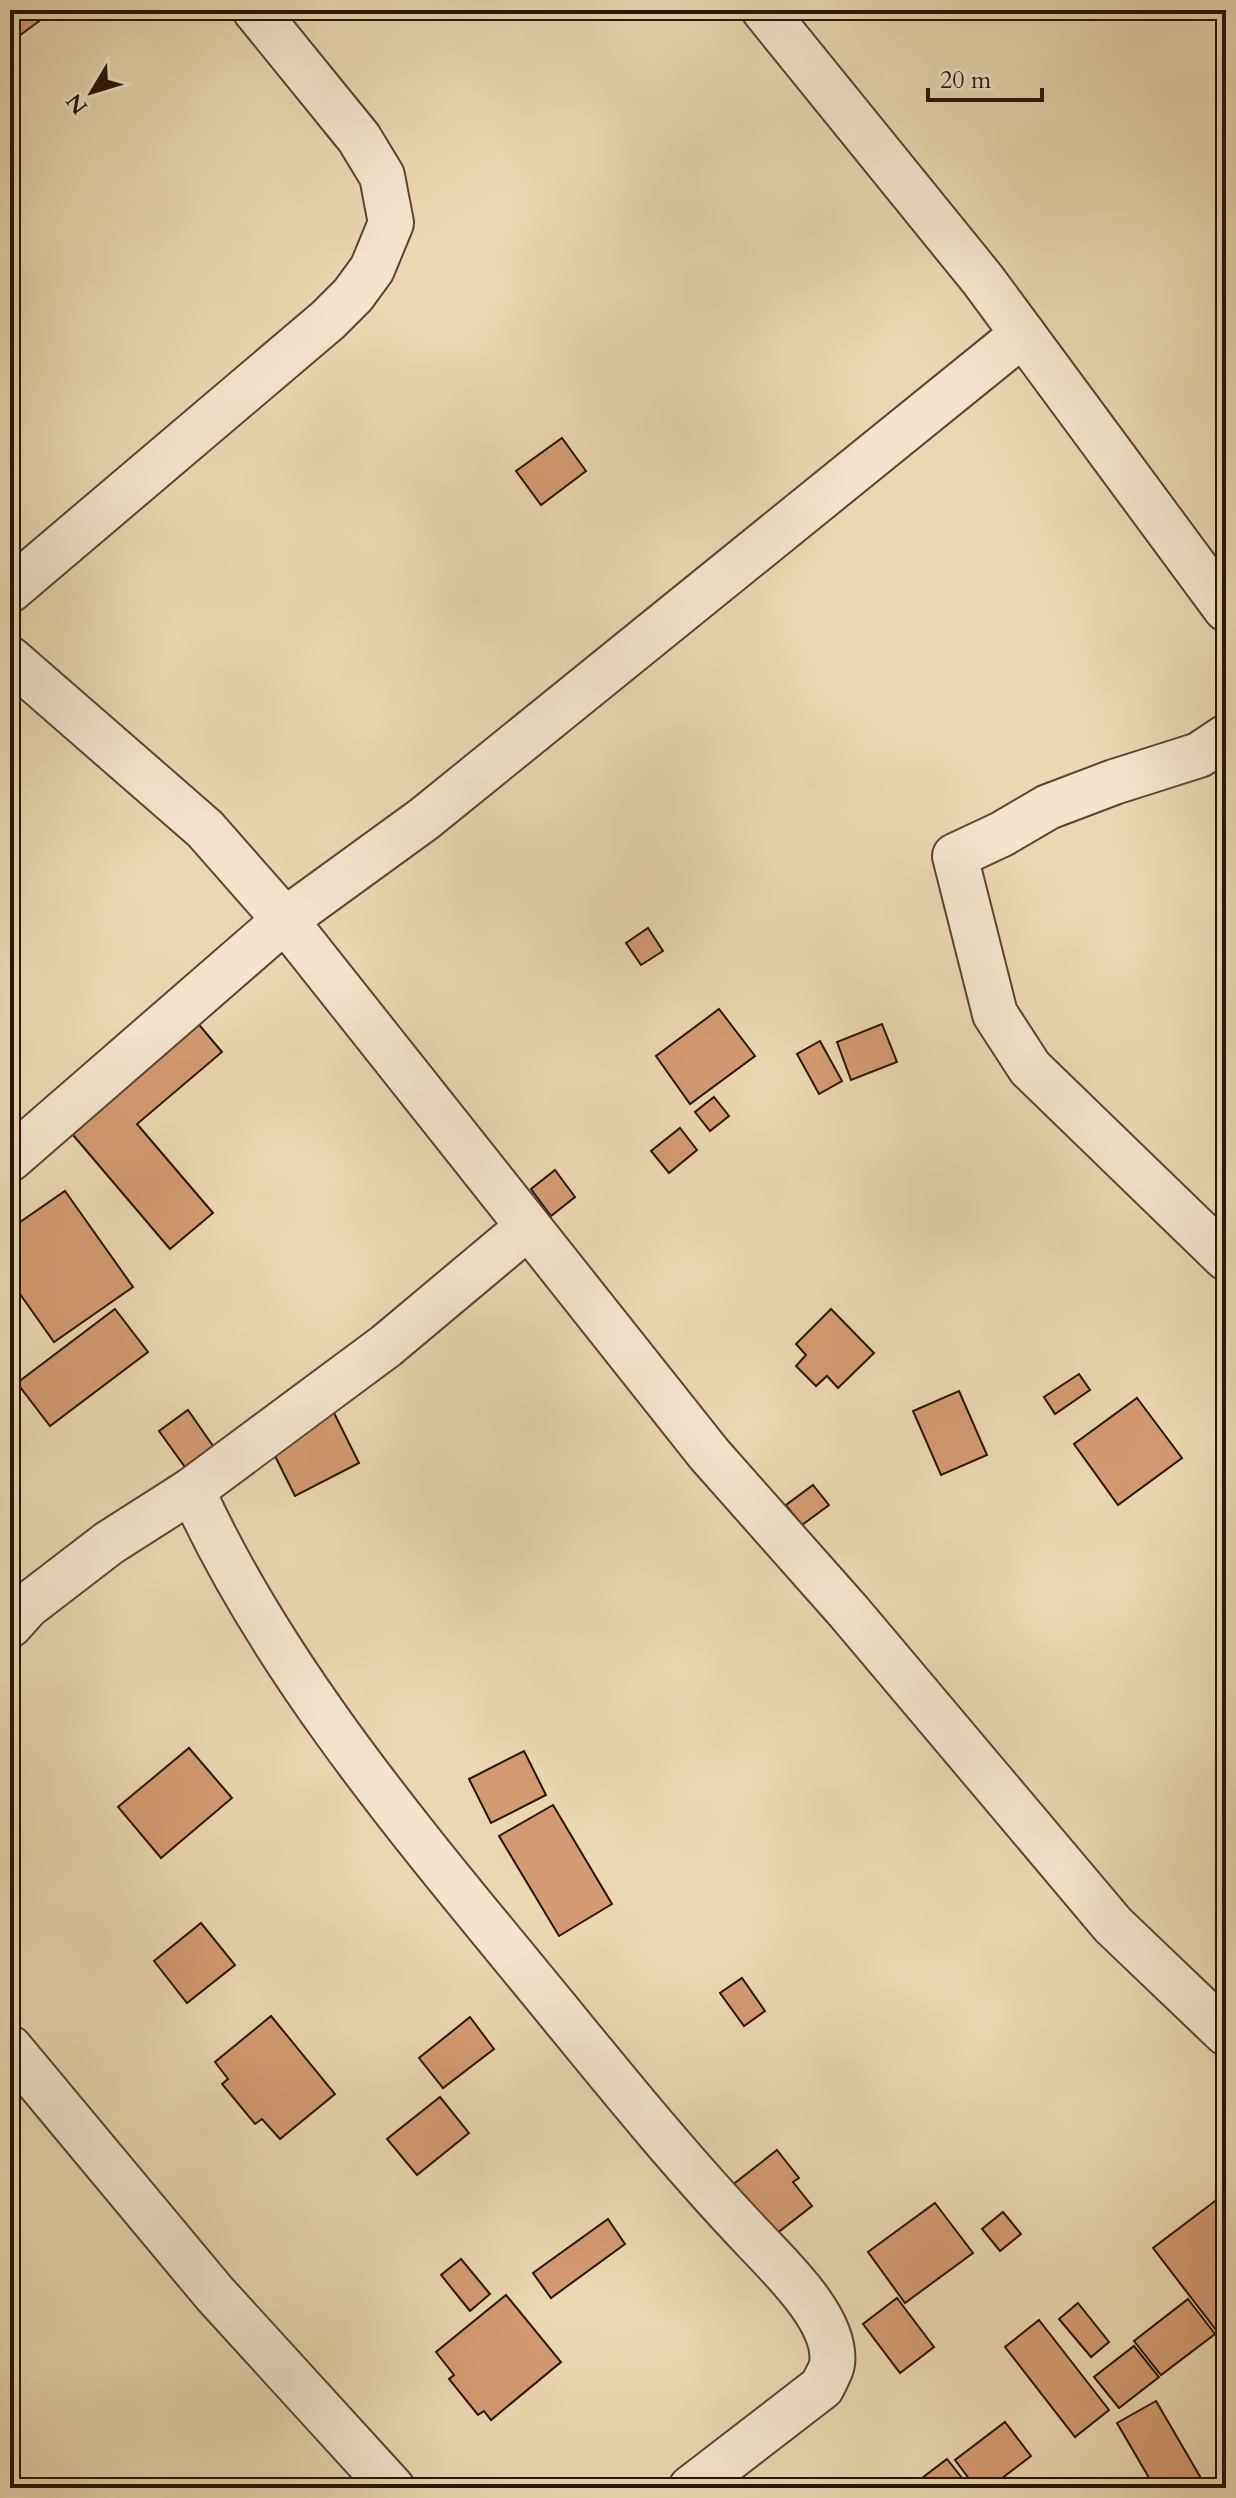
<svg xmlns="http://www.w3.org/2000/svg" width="1236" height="2498" viewBox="0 0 1236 2498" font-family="Cardo,serif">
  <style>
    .building { fill: #d39b73; stroke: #2a1308; stroke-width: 2 }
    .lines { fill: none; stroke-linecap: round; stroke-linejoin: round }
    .minor-casing { stroke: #5a4432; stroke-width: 48 }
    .minor { stroke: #f2e5cc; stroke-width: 44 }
  </style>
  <rect width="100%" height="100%" fill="#ebd7b1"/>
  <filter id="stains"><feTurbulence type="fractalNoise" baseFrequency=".0025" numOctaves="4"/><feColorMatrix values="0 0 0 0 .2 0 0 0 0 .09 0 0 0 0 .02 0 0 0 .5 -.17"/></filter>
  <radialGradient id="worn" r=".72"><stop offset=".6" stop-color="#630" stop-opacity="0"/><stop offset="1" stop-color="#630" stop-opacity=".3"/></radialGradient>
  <g class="building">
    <polygon points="10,10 54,10 15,39 10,33"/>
    <polygon points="562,438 586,471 541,505 516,471"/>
    <polygon points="648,928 663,951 641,965 626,943"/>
    <polygon points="719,1009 755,1056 690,1104 656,1056"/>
    <polygon points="190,1014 222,1052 137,1124 213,1213 170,1249 62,1122"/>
    <polygon points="882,1024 897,1062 851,1080 837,1042"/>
    <polygon points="820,1041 842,1081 819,1094 797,1054"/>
    <polygon points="714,1097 729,1116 710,1131 695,1112"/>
    <polygon points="680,1128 697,1150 669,1173 651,1151"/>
    <polygon points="555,1170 575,1197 551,1216 531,1189"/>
    <polygon points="65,1191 133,1287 54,1342 10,1280 10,1229"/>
    <polygon points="115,1309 148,1352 50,1426 17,1383"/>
    <polygon points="831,1309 874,1353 838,1388 827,1376 816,1386 796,1366 806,1355 796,1344"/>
    <polygon points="1079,1374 1090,1390 1055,1414 1044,1397"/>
    <polygon points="959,1391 987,1455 941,1475 913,1411"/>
    <polygon points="1137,1398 1182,1458 1118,1505 1074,1444"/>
    <polygon points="188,1410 213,1446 185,1467 159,1431"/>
    <polygon points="334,1413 359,1463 295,1496 270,1446"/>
    <polygon points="813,1485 829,1505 802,1525 786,1505"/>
    <polygon points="189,1748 232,1798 161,1858 118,1807"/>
    <polygon points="524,1751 546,1795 491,1823 469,1779"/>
    <polygon points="553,1805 612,1904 559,1936 499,1836"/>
    <polygon points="201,1923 235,1965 187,2003 154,1961"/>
    <polygon points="742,1978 765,2011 744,2026 720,1993"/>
    <polygon points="271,2016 335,2094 280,2139 262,2119 255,2124 222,2084 228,2079 215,2062"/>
    <polygon points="470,2017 494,2049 443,2088 419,2058"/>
    <polygon points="440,2097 469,2133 417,2175 387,2139"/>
    <polygon points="777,2150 799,2178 793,2182 812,2206 767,2241 726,2190"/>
    <polygon points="1219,2198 1226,2206 1226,2343 1153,2248"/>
    <polygon points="935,2203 973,2253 905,2303 868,2252"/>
    <polygon points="1003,2212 1021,2234 1000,2251 982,2229"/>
    <polygon points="608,2219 625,2244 551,2298 533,2273"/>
    <polygon points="461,2259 490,2294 470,2311 441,2275"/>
    <polygon points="506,2295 561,2362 491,2420 484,2411 478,2415 449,2379 454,2375 436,2352"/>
    <polygon points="897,2298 934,2347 900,2373 863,2324"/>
    <polygon points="1188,2299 1215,2334 1161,2375 1134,2341"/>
    <polygon points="1078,2303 1109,2342 1091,2357 1059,2319"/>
    <polygon points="1039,2320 1109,2410 1075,2437 1005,2347"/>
    <polygon points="1134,2346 1159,2377 1119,2408 1094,2377"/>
    <polygon points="1156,2401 1202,2480 1188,2488 1155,2488 1117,2423"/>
    <polygon points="1005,2422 1031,2456 989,2488 976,2488 955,2460"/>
    <polygon points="947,2459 970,2488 909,2488"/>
  </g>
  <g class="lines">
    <g class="minor-casing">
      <g id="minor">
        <polyline points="764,10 983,280 1226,609"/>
        <polyline points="10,590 328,320 353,295 372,269 391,223 382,176 359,138 255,10"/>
        <polyline points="10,659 205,829 285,920 709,1454 849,1612 1113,1925 1226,2033"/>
        <polyline points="1226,737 1199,755 1114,782 1048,807 1002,834 955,856 995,1014 1030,1068 1226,1258"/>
        <polyline points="10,1159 285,920 424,819 1023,334"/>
        <path d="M192,1490C271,1664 401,1820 522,1967C598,2059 672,2153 754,2239C781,2268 838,2321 832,2364C831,2371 825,2380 822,2387L691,2488"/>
        <polyline points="10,1625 27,1606 109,1543 192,1490 386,1346 528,1227"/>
        <polyline points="10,2048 215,2294 392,2488"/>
      </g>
    </g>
    <use href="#minor" class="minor"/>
  </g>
  <rect width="1236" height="2498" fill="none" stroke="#ebd7b1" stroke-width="40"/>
  <rect x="12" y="12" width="1212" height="2474" fill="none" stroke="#2a1308" stroke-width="4"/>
  <rect x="20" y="20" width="1196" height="2458" fill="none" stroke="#2a1308" stroke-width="2"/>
  <g transform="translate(92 92) rotate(232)" stroke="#f2e5cc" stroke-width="6" paint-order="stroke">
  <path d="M0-6L14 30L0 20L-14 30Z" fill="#2a1308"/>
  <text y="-12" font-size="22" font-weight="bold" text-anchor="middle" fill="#2a1308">N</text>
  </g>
  <path d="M928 88v12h114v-12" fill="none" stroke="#2a1308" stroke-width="4"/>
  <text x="940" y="88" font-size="24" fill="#2a1308" stroke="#f2e5cc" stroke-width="6" paint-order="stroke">20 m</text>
  <rect width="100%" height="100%" filter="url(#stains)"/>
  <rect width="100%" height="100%" fill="url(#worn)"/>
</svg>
